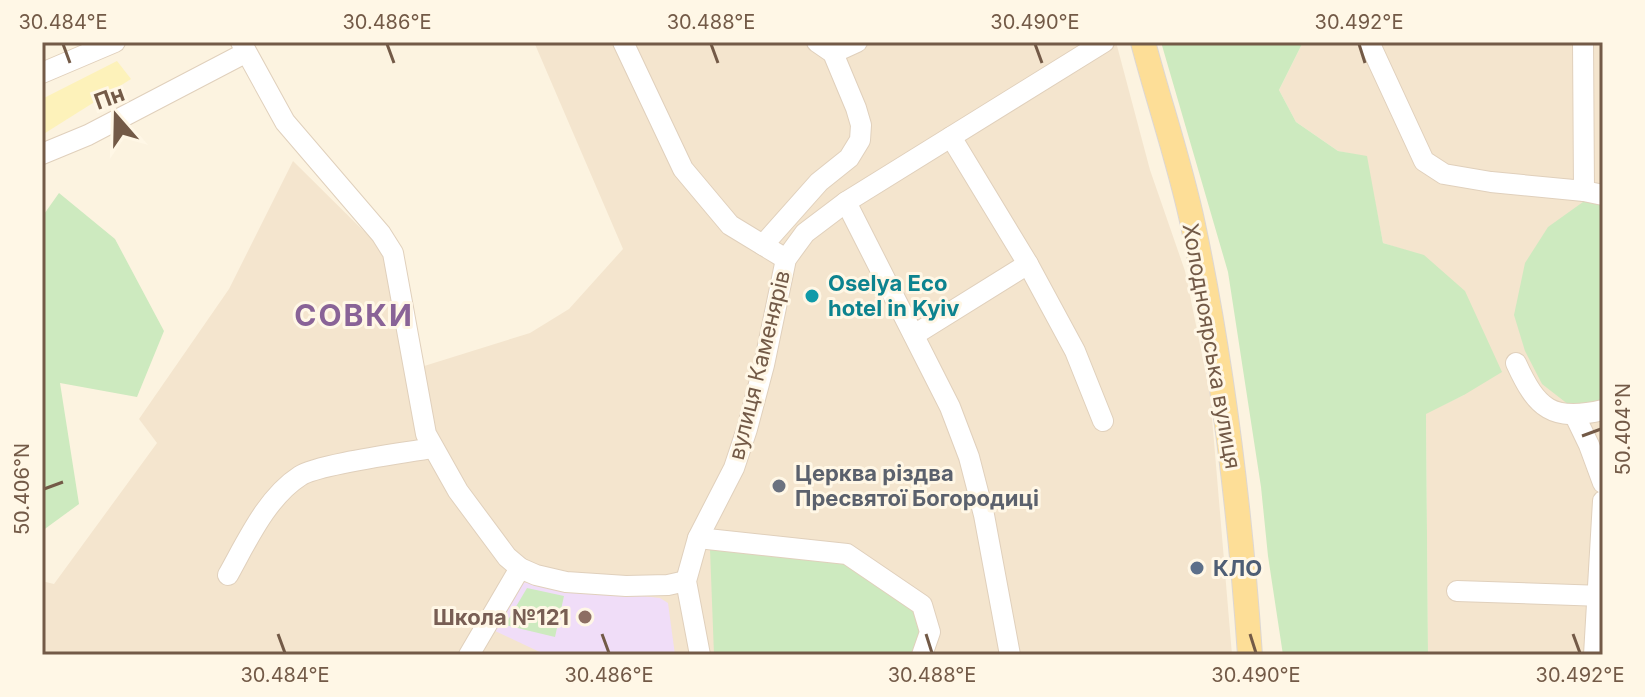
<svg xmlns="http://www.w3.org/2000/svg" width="1645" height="697" viewBox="0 0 1645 697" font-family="Inter,sans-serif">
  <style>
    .residential { fill: #f4e5ce }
    .education { fill: #f0ddf8 }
    .green { fill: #cdeabf }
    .sand { fill: #fdf2ba }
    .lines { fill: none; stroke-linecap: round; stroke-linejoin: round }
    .minor-casing { stroke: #e0d0bc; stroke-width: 22 }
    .major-casing { stroke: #ddd7d3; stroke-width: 26 }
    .minor { stroke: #fff; stroke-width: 20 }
    .major { stroke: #fdde97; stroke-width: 24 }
    .ticks { fill: none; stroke: #735a47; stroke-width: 3 }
    .culture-dot { fill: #0f9aa8; stroke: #fff7e6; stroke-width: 3 }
    .worship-dot { fill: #6b7280; stroke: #fff7e6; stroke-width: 3 }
    .service-dot { fill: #5c6f8a; stroke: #fff7e6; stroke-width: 3 }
    .education-dot { fill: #8d6e63; stroke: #fff7e6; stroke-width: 3 }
    .labels { text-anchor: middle; stroke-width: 6; stroke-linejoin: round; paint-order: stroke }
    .culture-label { font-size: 22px; font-weight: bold; fill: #0d838f; stroke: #fff7e6; text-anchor: start }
    .street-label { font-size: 22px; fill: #735a47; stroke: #fff7e6 }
    .worship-label { font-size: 22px; font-weight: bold; fill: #5b616d; stroke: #fff7e6; text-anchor: start }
    .service-label { font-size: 22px; font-weight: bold; fill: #4e5e75; stroke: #fff7e6; text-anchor: start }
    .education-label { font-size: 22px; font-weight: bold; fill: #785e54; stroke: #fff7e6; text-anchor: end }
    .district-label { font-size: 30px; font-weight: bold; letter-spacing: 2px; fill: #896397; stroke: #fff7e6 }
    .neatline { fill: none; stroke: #735a47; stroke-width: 3 }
    .ticks-label { font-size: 20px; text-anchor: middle; fill: #735a47 }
  </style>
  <rect width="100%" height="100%" fill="#fcf3e0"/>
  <g class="residential">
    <polygon points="534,42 1116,42 1150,170 1185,271 1210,394 1232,655 42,655 42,581 54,584 157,443 139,419 229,289 293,161 398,265 421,367 530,333 569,309 623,249"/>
    <polygon points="1303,42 1603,42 1603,655 1428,655 1426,413 1464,395 1424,256 1383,243 1366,157 1338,151 1296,122 1279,90"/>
  </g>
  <polygon class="education" points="520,582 660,598 668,603 675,655 546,655 493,630"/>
  <g class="green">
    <polygon points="1161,42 1303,42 1279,90 1296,122 1338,151 1367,156 1383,243 1424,255 1465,291 1502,372 1464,395 1426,414 1428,655 1283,655 1268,556 1261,487 1228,272"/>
    <polygon points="59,193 115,239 164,331 137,397 60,383 79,504 42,531 42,217"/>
    <polygon points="1603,201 1603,399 1592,404 1569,405 1542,384 1525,351 1514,315 1525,263 1548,227 1583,202"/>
    <polygon points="710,549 846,561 919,609 927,629 919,655 714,655"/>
    <polygon points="527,588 564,596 555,637 505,625"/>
  </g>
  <polygon class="sand" points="117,61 131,79 42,135 42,99"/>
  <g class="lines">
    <g class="minor-casing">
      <g id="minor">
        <polyline points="241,42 285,122 381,234 393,253 426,434 458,491 507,557 520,568 536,575 566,582 626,586 668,585 686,581"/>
        <polyline points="623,42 683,169 730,225 786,259"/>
        <polyline points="1369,42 1424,161 1444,174 1491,182 1584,191"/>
        <polyline points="1583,42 1584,191 1603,195"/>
        <polyline points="833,53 857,42"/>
        <polyline points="42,73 115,42"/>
        <polyline points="951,137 1028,264 1075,351 1103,421"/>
        <polyline points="42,154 88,135 245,53"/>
        <polyline points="846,202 950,407 969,457 984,515 1010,655"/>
        <polyline points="763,245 819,182 849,158 860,140 861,125 856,108 833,53 817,42"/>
        <polyline points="914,335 1028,264"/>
        <path d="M1516,363C1537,409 1552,422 1603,410"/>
        <polyline points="1575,416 1589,445 1603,483"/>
        <polyline points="698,538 847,554 922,605 930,632 922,655"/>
        <path d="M228,575C247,541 267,497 300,476C318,464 405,453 432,448"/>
        <polyline points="1457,591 1603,596"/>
        <polyline points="469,655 520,568"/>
        <polyline points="700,655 686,581 698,538 734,468 747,429 764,365 786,259 805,233 846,202 1104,42"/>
        <polyline points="1594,655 1603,501"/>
      </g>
    </g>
    <g class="major-casing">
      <path id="major" d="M1143,42C1159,103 1180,163 1193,225C1223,367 1240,510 1250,655"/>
    </g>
    <use href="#minor" class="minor"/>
    <use href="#major" class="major"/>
  </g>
  <path class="ticks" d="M63,44L70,63M387,44L394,63M711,44L718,63M1035,44L1042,63M1359,44L1365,63M1582,436L1601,429M44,489L63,482M278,634L285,653M602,634L609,653M926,634L932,653M1250,634L1256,653M1573,634L1580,653"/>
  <circle class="culture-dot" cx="812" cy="296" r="8"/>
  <circle class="worship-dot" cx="779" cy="486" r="8"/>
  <circle class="service-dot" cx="1197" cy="568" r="8"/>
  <circle class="education-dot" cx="585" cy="617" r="8"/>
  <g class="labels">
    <g class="culture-label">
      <text x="828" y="291">Oselya Eco<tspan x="828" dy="25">hotel in Kyiv</tspan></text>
    </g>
    <g class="street-label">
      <text transform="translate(1212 346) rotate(80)" y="8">Холодноярська вулиця</text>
      <text transform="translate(759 365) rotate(-76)" y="8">вулиця Каменярів</text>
    </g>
    <g class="worship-label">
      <text x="795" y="481">Церква різдва<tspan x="795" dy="25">Пресвятої Богородиці</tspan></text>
    </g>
    <g class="service-label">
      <text x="1213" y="576">КЛО</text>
    </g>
    <g class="education-label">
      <text x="569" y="625">Школа №121</text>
    </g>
    <g class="district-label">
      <text x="354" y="326">СОВКИ</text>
    </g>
  </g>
  <rect width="1645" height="697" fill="none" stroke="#fff7e6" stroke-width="88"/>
  <g transform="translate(116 116) rotate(340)" stroke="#fff7e6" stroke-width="6" paint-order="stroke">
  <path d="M0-6L14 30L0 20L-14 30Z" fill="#735a47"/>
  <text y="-12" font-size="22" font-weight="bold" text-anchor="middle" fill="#735a47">Пн</text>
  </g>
  <rect x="44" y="44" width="1557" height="609" class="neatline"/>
  <g class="ticks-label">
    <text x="63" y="29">30.484°E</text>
    <text x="387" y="29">30.486°E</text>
    <text x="711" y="29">30.488°E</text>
    <text x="1035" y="29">30.490°E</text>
    <text x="1359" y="29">30.492°E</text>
    <text transform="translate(1623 429) rotate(-90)" y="7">50.404°N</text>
    <text transform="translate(22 489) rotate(-90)" y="7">50.406°N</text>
    <text x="285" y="682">30.484°E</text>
    <text x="609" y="682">30.486°E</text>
    <text x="932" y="682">30.488°E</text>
    <text x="1256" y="682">30.490°E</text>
    <text x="1580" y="682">30.492°E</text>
  </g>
</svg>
